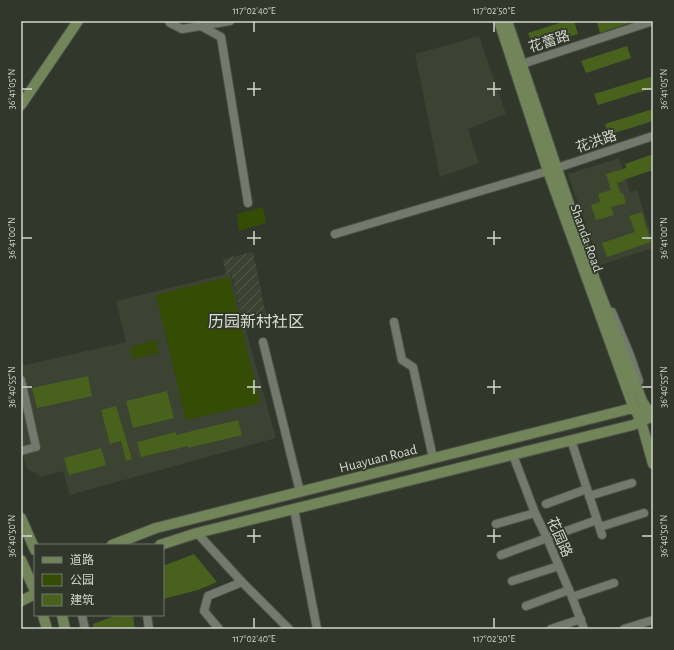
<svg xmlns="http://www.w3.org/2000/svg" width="674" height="650" viewBox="0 0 674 650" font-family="'Alegreya Sans','Noto Sans SC',sans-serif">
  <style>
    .built { fill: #3c4332 }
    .industrial { fill: url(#industrial-furrows) }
    .green { fill: #344c04 }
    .building { fill: #48621d }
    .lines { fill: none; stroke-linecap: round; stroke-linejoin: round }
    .minor-casing { stroke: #4d5248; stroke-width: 10 }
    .major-casing { stroke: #4d5248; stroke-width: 12 }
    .minor { stroke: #737a6d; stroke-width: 8 }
    .major { stroke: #728559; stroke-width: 10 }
    .ticks { fill: none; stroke: #d2d6ce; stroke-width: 1.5 }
    .labels { text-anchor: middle; stroke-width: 3.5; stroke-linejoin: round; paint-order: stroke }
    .street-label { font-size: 14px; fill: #d2d6ce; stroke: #31372b }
    .quarter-label { font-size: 16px; fill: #d9e0d1; stroke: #31372b }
    .neatline { fill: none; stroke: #d2d6ce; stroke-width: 1.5 }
    .ticks-label { font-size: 10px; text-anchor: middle; fill: #d2d6ce }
  </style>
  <defs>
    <pattern id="industrial-furrows" width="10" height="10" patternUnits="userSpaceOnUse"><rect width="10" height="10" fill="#3c4332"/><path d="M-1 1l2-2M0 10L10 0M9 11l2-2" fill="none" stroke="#575d4e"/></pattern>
  </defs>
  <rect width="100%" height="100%" fill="#31372b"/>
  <g class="built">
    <polygon points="479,36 506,114 468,129 479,163 440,177 415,54"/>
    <polygon points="619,158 630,192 637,190 653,241 653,248 600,265 568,174"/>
    <polygon points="230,273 276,438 70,495 63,471 42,477 27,469 21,446 21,366 126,342 116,301"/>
  </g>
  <polygon class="industrial" points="253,252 267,320 245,327 231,273 226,274 223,259"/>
  <g class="green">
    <polygon points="263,207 266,223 239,231 237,214"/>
    <polygon points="229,277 260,403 186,420 156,295"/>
    <polygon points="156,340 159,353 133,359 130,347"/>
  </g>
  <g class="building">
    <polygon points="566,21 574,21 578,34 533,49 528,33"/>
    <polygon points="603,21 635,21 600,33 597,23"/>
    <polygon points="627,46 631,58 586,73 581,61"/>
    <polygon points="653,76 653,88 598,105 594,94"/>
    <polygon points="653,109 653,121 608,135 605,124"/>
    <polygon points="653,154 653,170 623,180 624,181 617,183 621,194 623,193 626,203 611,207 614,215 596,220 591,205 600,202 598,194 611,190 606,174 626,168 625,164"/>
    <polygon points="642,212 651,242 607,257 602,243 635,232 629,216"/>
    <polygon points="88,376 92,396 37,408 32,388"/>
    <polygon points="167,391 174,418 133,428 126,401"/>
    <polygon points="116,406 132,459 126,461 121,441 110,444 101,410"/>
    <polygon points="238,420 242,435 188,448 188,446 141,457 137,442 176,432 176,435"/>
    <polygon points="101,448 106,465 69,475 64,458"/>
    <polygon points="194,554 217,582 198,590 163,599 163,566"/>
    <polygon points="117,615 133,615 135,629 94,629 93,624"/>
  </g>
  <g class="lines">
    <g class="minor-casing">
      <g id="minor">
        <polyline points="169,21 170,23 182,29 230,21"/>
        <polyline points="201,26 221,37 248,203"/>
        <polyline points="522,64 653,21"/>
        <polyline points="335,234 548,171 653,136"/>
        <polyline points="612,312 630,355 639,381"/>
        <polyline points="394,322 402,360 413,367 433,458"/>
        <polyline points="263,342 300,492"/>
        <polyline points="21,380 36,447 21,451"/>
        <polyline points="571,440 602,535"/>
        <polyline points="513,455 535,513 547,538 572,597 584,629"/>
        <polyline points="589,496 632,483"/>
        <polyline points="546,504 587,489"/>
        <polyline points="294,509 317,629"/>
        <polyline points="496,524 535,513"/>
        <polyline points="600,527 644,513"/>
        <polyline points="197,533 242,582 289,629"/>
        <polyline points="552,536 597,520"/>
        <polyline points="501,555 547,538"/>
        <polyline points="512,581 559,566"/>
        <polyline points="572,597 614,583"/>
        <polyline points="526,606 569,590"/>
        <polyline points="82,615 85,629"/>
        <polyline points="147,615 149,629"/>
        <polyline points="219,629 204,611 208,596 242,582"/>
        <polyline points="551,629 581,619"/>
        <polyline points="624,629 653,620"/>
      </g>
    </g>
    <g class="major-casing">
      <g id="major">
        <polyline points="499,21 548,171 632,403 641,421 653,464"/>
        <polyline points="507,21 557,169 596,283 642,401 650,414"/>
        <polyline points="21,105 78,21"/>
        <polyline points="21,518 35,550"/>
        <path d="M112,545L156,528L629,409C635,408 629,408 635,410C641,411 647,410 653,410"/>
        <polyline points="160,545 197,533 633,425 653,416"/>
        <polyline points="21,560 35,591"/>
        <polyline points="21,601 35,594"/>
        <polyline points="43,615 47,629"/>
        <polyline points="62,615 65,629"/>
      </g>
    </g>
    <use href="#minor" class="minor"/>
    <use href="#major" class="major"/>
  </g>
  <path class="ticks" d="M254,22V32M494,22V32M254,82V96M494,82V96M22,89H32M247,89H261M487,89H501M642,89H652M254,231V245M494,231V245M22,238H32M247,238H261M487,238H501M642,238H652M254,380V394M494,380V394M22,387H32M247,387H261M487,387H501M642,387H652M254,529V543M494,529V543M22,536H32M247,536H261M487,536H501M642,536H652M254,618V628M494,618V628"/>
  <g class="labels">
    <g class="street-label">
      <text transform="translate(549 41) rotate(-18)" y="5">花蕾路</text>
      <text transform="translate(596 141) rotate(-19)" y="5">花洪路</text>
      <text transform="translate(587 238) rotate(70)" y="5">Shanda Road</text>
      <text transform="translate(378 458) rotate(-14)" y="5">Huayuan Road</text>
      <text transform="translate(560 537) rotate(66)" y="5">花园路</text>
    </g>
    <g class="quarter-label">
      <text x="256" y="327">历园新村社区</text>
    </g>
  </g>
  <rect width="674" height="650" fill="none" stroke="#31372b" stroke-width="44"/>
  <rect x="34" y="544" width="130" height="72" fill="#31372b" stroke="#71776c"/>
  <rect x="42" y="557" width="20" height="6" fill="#728559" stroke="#71776c"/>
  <text x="70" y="564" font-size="12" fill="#d2d6ce">道路</text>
  <rect x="42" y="574" width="20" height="12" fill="#344c04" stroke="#71776c"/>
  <text x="70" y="584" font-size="12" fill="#d2d6ce">公园</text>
  <rect x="42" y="594" width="20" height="12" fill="#48621d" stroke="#71776c"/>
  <text x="70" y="604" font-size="12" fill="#d2d6ce">建筑</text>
  <rect x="22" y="22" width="630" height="606" class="neatline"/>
  <g class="ticks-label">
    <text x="254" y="14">117°02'40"E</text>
    <text x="494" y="14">117°02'50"E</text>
    <text transform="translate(11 89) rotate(-90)" y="4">36°41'05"N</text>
    <text transform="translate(663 89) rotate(-90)" y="4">36°41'05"N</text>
    <text transform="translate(11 238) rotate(-90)" y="4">36°41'00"N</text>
    <text transform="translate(663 238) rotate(-90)" y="4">36°41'00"N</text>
    <text transform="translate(11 387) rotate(-90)" y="4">36°40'55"N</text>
    <text transform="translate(663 387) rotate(-90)" y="4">36°40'55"N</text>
    <text transform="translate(11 536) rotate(-90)" y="4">36°40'50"N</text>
    <text transform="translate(663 536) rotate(-90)" y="4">36°40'50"N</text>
    <text x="254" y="642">117°02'40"E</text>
    <text x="494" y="642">117°02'50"E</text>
  </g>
</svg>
